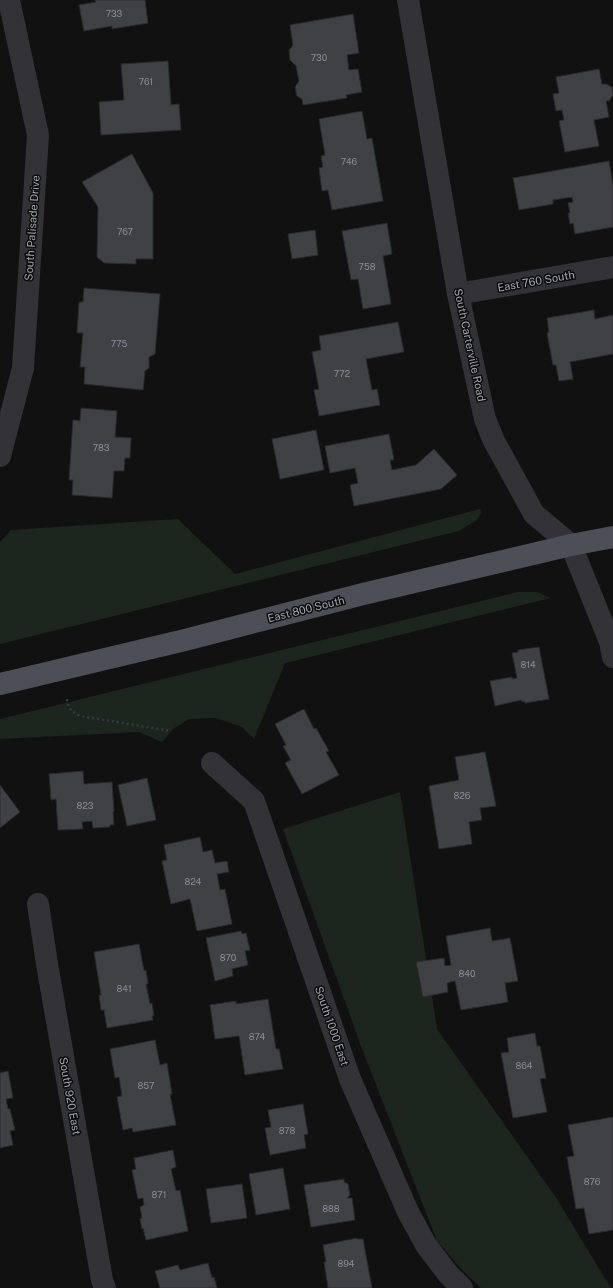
<svg xmlns="http://www.w3.org/2000/svg" width="613" height="1288" viewBox="0 0 613 1288" font-family="'Public Sans',sans-serif">
  <style>
    .green { fill: #1d251f }
    .building { fill: #404145; stroke: #2b2b2e }
    .lines { fill: none; stroke-linecap: round; stroke-linejoin: round }
    .path { stroke: #38393e; stroke-width: 2.5; stroke-dasharray: 2 3; stroke-linecap: butt }
    .minor { stroke: #323237; stroke-width: 22 }
    .major { stroke: #4e4f56; stroke-width: 22 }
    .labels { text-anchor: middle; stroke-width: 3; stroke-linejoin: round; paint-order: stroke }
    .number-label { font-size: 9px; fill: #8a8d97 }
    .street-label { font-size: 11px; fill: #a3a6b2; stroke: #0c0c0d }
  </style>
  <rect width="100%" height="100%" fill="#111112"/>
  <g class="green">
    <polygon points="480,509 481,513 477,520 459,531 0,644 0,542 11,530 178,519 235,574"/>
    <polygon points="518,592 537,592 551,598 285,663 254,739 242,727 216,718 189,719 173,729 162,742 139,732 0,739 0,719"/>
    <polygon points="400,792 437,1029 555,1196 611,1288 481,1288 463,1271 437,1241 362,1049 283,829"/>
  </g>
  <g class="building">
    <polygon points="95,0 145,0 148,23 112,29 112,26 84,31 79,5 96,2"/>
    <polygon points="353,14 359,53 347,55 349,70 358,69 362,92 346,95 347,98 303,105 302,99 297,96 295,87 299,81 296,66 290,60 289,50 293,45 290,25"/>
    <polygon points="168,61 171,105 179,104 181,130 101,135 99,102 124,100 121,64"/>
    <polygon points="599,69 602,84 606,84 612,87 613,95 609,101 606,101 609,117 594,120 599,146 565,152 559,121 564,120 562,110 556,111 553,94 559,93 556,77"/>
    <polygon points="362,111 367,139 372,138 383,201 332,210 328,190 322,191 319,168 323,167 321,156 325,155 319,119"/>
    <polygon points="132,154 153,193 153,259 136,259 136,264 104,263 97,257 98,207 82,182"/>
    <polygon points="609,161 613,186 613,227 575,234 573,223 570,224 568,213 570,213 568,203 573,202 572,197 553,200 553,204 519,210 513,178"/>
    <polygon points="387,223 392,254 383,256 391,304 363,309 358,279 351,280 342,231"/>
    <polygon points="315,230 318,255 292,259 288,234"/>
    <polygon points="84,288 160,294 155,354 149,357 149,368 145,371 143,390 84,384 85,367 80,367 83,333 77,333 79,302 83,302"/>
    <polygon points="594,310 595,319 613,315 613,354 570,362 573,379 559,381 556,365 553,365 547,333 549,332 547,318"/>
    <polygon points="398,322 404,352 366,359 372,390 377,389 380,405 319,416 314,390 319,389 312,352 321,350 319,336"/>
    <polygon points="81,408 117,411 115,437 131,438 130,458 125,458 124,471 114,471 112,498 72,495 73,480 69,480 73,420 80,421"/>
    <polygon points="316,430 324,470 280,479 272,439"/>
    <polygon points="389,434 394,460 390,460 392,470 416,465 434,449 457,475 441,489 354,506 350,485 358,483 355,468 330,473 325,446"/>
    <polygon points="539,647 549,699 525,703 524,701 522,702 521,700 495,706 490,681 512,677 512,679 517,678 512,653 518,652 518,650"/>
    <polygon points="304,709 314,729 316,728 329,751 326,752 339,775 302,794 285,763 291,760 283,746 286,745 275,724"/>
    <polygon points="485,752 496,806 480,808 482,820 469,822 472,844 439,849 429,786 459,780 455,757"/>
    <polygon points="83,771 84,784 112,782 114,811 113,812 114,825 110,825 110,827 93,828 92,821 82,822 83,829 58,830 56,799 51,800 49,774"/>
    <polygon points="147,778 156,820 127,826 118,785"/>
    <polygon points="0,785 20,812 0,828"/>
    <polygon points="200,837 203,852 212,850 215,863 227,861 229,872 217,874 220,890 225,889 232,924 197,931 190,899 171,904 162,861 167,860 164,845"/>
    <polygon points="490,928 492,941 510,938 518,981 505,983 508,1002 461,1010 455,981 447,983 448,992 423,997 416,962 444,958 445,966 451,965 446,936"/>
    <polygon points="241,931 242,934 246,933 250,950 245,951 248,965 232,969 233,976 215,981 206,938"/>
    <polygon points="139,944 144,971 146,970 148,984 146,984 150,1004 152,1003 154,1016 152,1016 153,1020 107,1028 104,1010 101,1010 99,995 101,995 94,952"/>
    <polygon points="268,999 276,1049 279,1049 283,1069 245,1075 239,1036 215,1039 210,1005 236,1001 236,1004"/>
    <polygon points="535,1033 537,1046 540,1046 546,1078 540,1079 547,1112 513,1118 501,1053 509,1052 507,1038"/>
    <polygon points="155,1040 160,1065 167,1063 172,1094 170,1094 176,1125 133,1132 132,1128 123,1130 117,1097 122,1096 119,1077 115,1078 110,1049"/>
    <polygon points="8,1071 13,1098 6,1099 8,1109 10,1109 15,1130 10,1131 13,1145 0,1148 0,1073"/>
    <polygon points="303,1104 308,1134 304,1135 306,1148 270,1155 265,1128 271,1127 268,1110"/>
    <polygon points="613,1117 613,1230 589,1234 584,1208 576,1209 567,1157 574,1156 568,1125"/>
    <polygon points="173,1150 176,1167 171,1169 176,1191 180,1190 188,1231 146,1240 143,1228 142,1229 140,1219 142,1218 140,1207 144,1205 143,1198 138,1199 132,1170 136,1169 134,1158"/>
    <polygon points="283,1168 290,1209 256,1215 249,1174"/>
    <polygon points="344,1179 344,1182 348,1184 350,1195 347,1198 352,1198 355,1220 311,1227 304,1185"/>
    <polygon points="242,1184 247,1218 211,1223 206,1189"/>
    <polygon points="357,1238 357,1239 363,1239 372,1288 328,1288 324,1262 326,1262 323,1245"/>
    <polygon points="208,1263 212,1278 214,1277 217,1288 160,1288 155,1271 178,1265 180,1270"/>
  </g>
  <g class="lines">
    <path class="path" d="M67,699C68,709 71,711 80,716L171,731"/>
    <g class="minor">
      <polyline points="408,0 458,294 485,419 494,441 534,514 571,545 610,642 613,657"/>
      <polyline points="458,294 613,267"/>
      <polyline points="0,456 23,368 38,135 9,0"/>
      <polyline points="212,763 254,801 350,1079 408,1212 426,1245 448,1274 462,1288"/>
      <polyline points="38,904 47,964 102,1280 105,1288"/>
    </g>
    <polyline class="major" points="0,684 185,640 363,594 571,545 613,537"/>
  </g>
  <g class="labels">
    <g class="number-label">
      <text x="114" y="17">733</text>
      <text x="319" y="61">730</text>
      <text x="146" y="85">761</text>
      <text x="349" y="165">746</text>
      <text x="125" y="235">767</text>
      <text x="367" y="270">758</text>
      <text x="119" y="347">775</text>
      <text x="342" y="377">772</text>
      <text x="101" y="451">783</text>
      <text x="528" y="668">814</text>
      <text x="462" y="799">826</text>
      <text x="85" y="809">823</text>
      <text x="193" y="885">824</text>
      <text x="228" y="961">870</text>
      <text x="467" y="977">840</text>
      <text x="124" y="992">841</text>
      <text x="257" y="1040">874</text>
      <text x="524" y="1069">864</text>
      <text x="146" y="1089">857</text>
      <text x="287" y="1134">878</text>
      <text x="592" y="1185">876</text>
      <text x="159" y="1198">871</text>
      <text x="331" y="1212">888</text>
      <text x="346" y="1267">894</text>
    </g>
    <g class="street-label">
      <text transform="translate(32 228) rotate(-86)" y="4">South Palisade Drive</text>
      <text transform="translate(536 281) rotate(-10)" y="4">East 760 South</text>
      <text transform="translate(470 345) rotate(78)" y="4">South Carterville Road</text>
      <text transform="translate(306 609) rotate(-14)" y="4">East 800 South</text>
      <text transform="translate(332 1026) rotate(71)" y="4">South 1000 East</text>
      <text transform="translate(70 1096) rotate(80)" y="4">South 920 East</text>
    </g>
  </g>
</svg>
